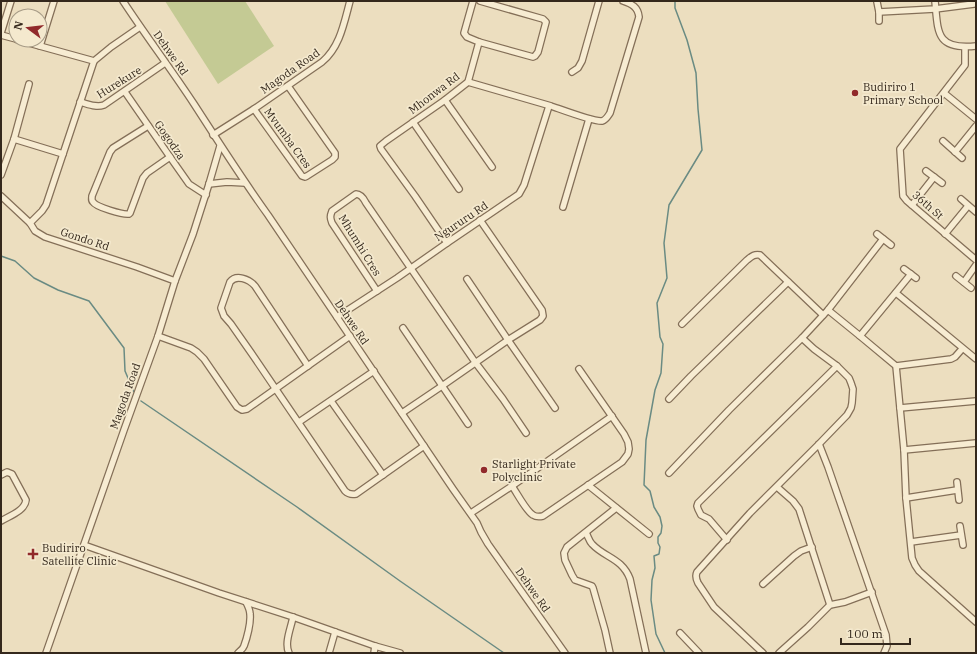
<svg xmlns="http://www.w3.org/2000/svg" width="977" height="654" viewBox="0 0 977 654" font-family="'IBM Plex Serif',serif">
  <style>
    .green { fill: #c4ca94 }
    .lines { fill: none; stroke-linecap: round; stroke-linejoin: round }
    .stream { stroke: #6a8b83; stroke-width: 1.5 }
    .minor-casing { stroke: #846f58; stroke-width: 8 }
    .minor { stroke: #f7ecd2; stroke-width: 5.5 }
    .poi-dot { fill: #912a2b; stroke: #f4e9ce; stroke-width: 1.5 }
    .labels { text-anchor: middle; stroke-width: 3.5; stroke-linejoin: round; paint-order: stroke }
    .street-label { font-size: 11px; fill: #34281c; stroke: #f4e9ce }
    .poi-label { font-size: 11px; fill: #34281c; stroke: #f4e9ce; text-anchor: start }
  </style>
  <rect width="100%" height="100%" fill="#ecdebf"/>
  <polygon class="green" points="165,1 245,1 274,46 218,84"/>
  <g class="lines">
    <g class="stream">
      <polyline points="1,256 15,261 34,278 58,290 89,301 124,348 125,371 134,392"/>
      <polyline points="141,401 297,507 400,581 504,653"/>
      <polyline points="665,653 656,634 651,600 652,580 655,568 654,556 659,554 660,547 658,543 658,537 661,533 662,526 660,517 654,507 650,491 644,485 646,440 655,390 661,373 663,344 660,337 657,303 667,278 664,243 669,205 702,150 698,109 696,73 687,40 675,8 675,1"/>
    </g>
    <g class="minor-casing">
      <g id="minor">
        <path d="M123,1C146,36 171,69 194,104C218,141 242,179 268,215L453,489L477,523L481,532L488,544L565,653"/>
        <path d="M935,1C938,33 936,50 976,46"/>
        <polyline points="877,2 879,12 935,9 974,4"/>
        <polyline points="879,21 879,12"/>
        <polyline points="1,33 11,1"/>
        <polyline points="1,35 16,39"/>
        <polyline points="18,40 94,61 111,47 140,27"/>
        <polyline points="479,42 533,57 535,56 538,52 546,22 543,19 480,1"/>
        <polyline points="40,46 54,1"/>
        <polyline points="965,47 965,65 900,149 903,196 907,201 976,260"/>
        <polyline points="572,72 578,68 582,61 599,1"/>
        <path d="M468,82C495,90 524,98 551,106C560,109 594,122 602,121C606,120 608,116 610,113L639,17C638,7 632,4 623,1"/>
        <polyline points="125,92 170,157 189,184 206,195"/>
        <polyline points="944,93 976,119"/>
        <polyline points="445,100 492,167"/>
        <path d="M80,102C88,104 96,108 104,105L165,63"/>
        <polyline points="254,109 302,176 305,177 307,176 332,160 335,157 335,153 288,86"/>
        <polyline points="413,122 459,189"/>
        <path d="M148,126L113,148L110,152L92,196C92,199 91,200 93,202C96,207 123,215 129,214L130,213L143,178L147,173L170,157"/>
        <path d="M213,135L254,109L322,62C340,47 344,23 350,1"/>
        <polyline points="14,139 63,154"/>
        <polyline points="943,141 962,158"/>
        <polyline points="955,152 976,126"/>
        <polyline points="926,171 942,183"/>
        <polyline points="1,175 14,139 29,84"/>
        <polyline points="209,184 227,182 245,183"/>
        <polyline points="1,196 30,223 35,231 45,237 137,267 175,281"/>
        <polyline points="961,199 976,212"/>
        <polyline points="912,205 934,177"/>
        <polyline points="563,207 589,119"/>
        <polyline points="30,223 42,211 46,205 94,61"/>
        <polyline points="877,234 891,245"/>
        <polyline points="945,234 968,206"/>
        <polyline points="447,243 415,196 381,149 380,146 386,141 445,100 468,82 479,42 467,37 464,33 473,1"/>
        <polyline points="904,269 916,278"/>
        <polyline points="956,276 971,288"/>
        <polyline points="467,279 508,340 555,408"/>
        <polyline points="964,282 976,265"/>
        <path d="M377,291L332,223C330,218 330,216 332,211L356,194C361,194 364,199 366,203L475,362L503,399L526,433"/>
        <polyline points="896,293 976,359"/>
        <polyline points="828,310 860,336 896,366 904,450 906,498 912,558 915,565 919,571 976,622"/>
        <polyline points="337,317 397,278 447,243 519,194 524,185 549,106"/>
        <path d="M682,324L747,260C752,256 754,254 760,255L823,315"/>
        <polyline points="403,328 468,424"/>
        <polyline points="158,336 191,348 197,352 204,359 237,407 242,410 247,409 350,336"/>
        <polyline points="860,336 911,274"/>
        <path d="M308,366L255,286C249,279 236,274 230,282L221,308L224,316L231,324L254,357L345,491C348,494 351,495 356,494L424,446"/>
        <polyline points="896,366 951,359 955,357 962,349"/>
        <polyline points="669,399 691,376 788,282"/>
        <polyline points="331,401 383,475"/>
        <polyline points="900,408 976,401"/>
        <polyline points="402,413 442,386 508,340 540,320 543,316 542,310 533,297 480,220"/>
        <polyline points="299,422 374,371"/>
        <polyline points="819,444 828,467 886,635 887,646 884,653"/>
        <polyline points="904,450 976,443"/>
        <polyline points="669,473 729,410 802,338 828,310 883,239"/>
        <path d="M1,475L7,472L12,474L26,500C25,511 9,516 1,521"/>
        <polyline points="957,482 959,500"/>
        <polyline points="588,485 649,534"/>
        <path d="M512,486C517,493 526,511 533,515C536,517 539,517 543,516L622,462L628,454L629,449L628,442L624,434L579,369"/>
        <polyline points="777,487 793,501 799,509 830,605"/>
        <polyline points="906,498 957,490"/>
        <polyline points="471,513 512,486 612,416"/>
        <polyline points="960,526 963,545"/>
        <path d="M586,533C588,536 589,541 592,544C605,558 622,558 630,579L646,653"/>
        <polyline points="727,540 709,519 701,515 698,509 697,506 698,503 837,366"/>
        <polyline points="911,542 961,535"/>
        <polyline points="84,545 219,593 293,617 375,646 400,653"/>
        <polyline points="763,584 794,556 801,551 812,547"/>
        <polyline points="680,633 699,653"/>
        <polyline points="46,653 124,430 158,336 175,281 193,234 209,184 220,146"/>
        <path d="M238,653C240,651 243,649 244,646C247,638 251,623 250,614C250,610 248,606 246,602"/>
        <path d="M289,653C284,643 291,628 293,617"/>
        <polyline points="329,653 335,632"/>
        <polyline points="374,653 375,646"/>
        <polyline points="610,653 605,630 593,588 592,586 578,581 575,580 572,575 565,560 564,553 567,547 616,508"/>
        <path d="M763,653L714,607L698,583C696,579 695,576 697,572L750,513L819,444L847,415L851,408L852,403L853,389L851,383L849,378L837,366L814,349L802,338"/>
        <polyline points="779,653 808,627 830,605 845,602 872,592"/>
      </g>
    </g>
    <use href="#minor" class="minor"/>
  </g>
  <g class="poi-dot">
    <circle cx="855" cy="93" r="4"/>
    <circle cx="484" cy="470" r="4"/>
    <path d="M31 548h4v4h4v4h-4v4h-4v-4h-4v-4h4z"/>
  </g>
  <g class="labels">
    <g class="street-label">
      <text transform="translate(171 53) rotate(55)" y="4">Dehwe Rd</text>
      <text transform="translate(290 71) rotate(-35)" y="4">Magoda Road</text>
      <text transform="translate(119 82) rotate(-32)" y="4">Hurekure</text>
      <text transform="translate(434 93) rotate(-37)" y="4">Mhonwa Rd</text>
      <text transform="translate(288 138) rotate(54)" y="4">Mvumba Cres</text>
      <text transform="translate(170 140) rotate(55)" y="4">Gogodza</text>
      <text transform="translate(928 205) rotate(41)" y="4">36th St</text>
      <text transform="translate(461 221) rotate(-34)" y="4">Ngururu Rd</text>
      <text transform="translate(85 239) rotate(18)" y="4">Gondo Rd</text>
      <text transform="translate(360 245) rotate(58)" y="4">Mhumhi Cres</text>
      <text transform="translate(352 322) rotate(56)" y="4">Dehwe Rd</text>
      <text transform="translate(125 396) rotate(-70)" y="4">Magoda Road</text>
      <text transform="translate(533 590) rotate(55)" y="4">Dehwe Rd</text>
    </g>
    <g class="poi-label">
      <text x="863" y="91">Budiriro 1<tspan x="863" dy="13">Primary School</tspan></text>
      <text x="492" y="468">Starlight Private<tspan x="492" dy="13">Polyclinic</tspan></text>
      <text x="42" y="552">Budiriro<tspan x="42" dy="13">Satellite Clinic</tspan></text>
    </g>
  </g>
  <rect width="977" height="654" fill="none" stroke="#34281c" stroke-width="4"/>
  <g transform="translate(28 28) rotate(285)"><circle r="19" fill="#f4e9ce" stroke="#a79c87"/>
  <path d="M0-3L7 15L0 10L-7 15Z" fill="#912a2b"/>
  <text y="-6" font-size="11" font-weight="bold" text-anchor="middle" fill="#34281c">N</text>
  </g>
  <path d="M841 638v6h69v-6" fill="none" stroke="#34281c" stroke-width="2"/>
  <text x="847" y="638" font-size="12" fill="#34281c" stroke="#f4e9ce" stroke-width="3" paint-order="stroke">100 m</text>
</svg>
